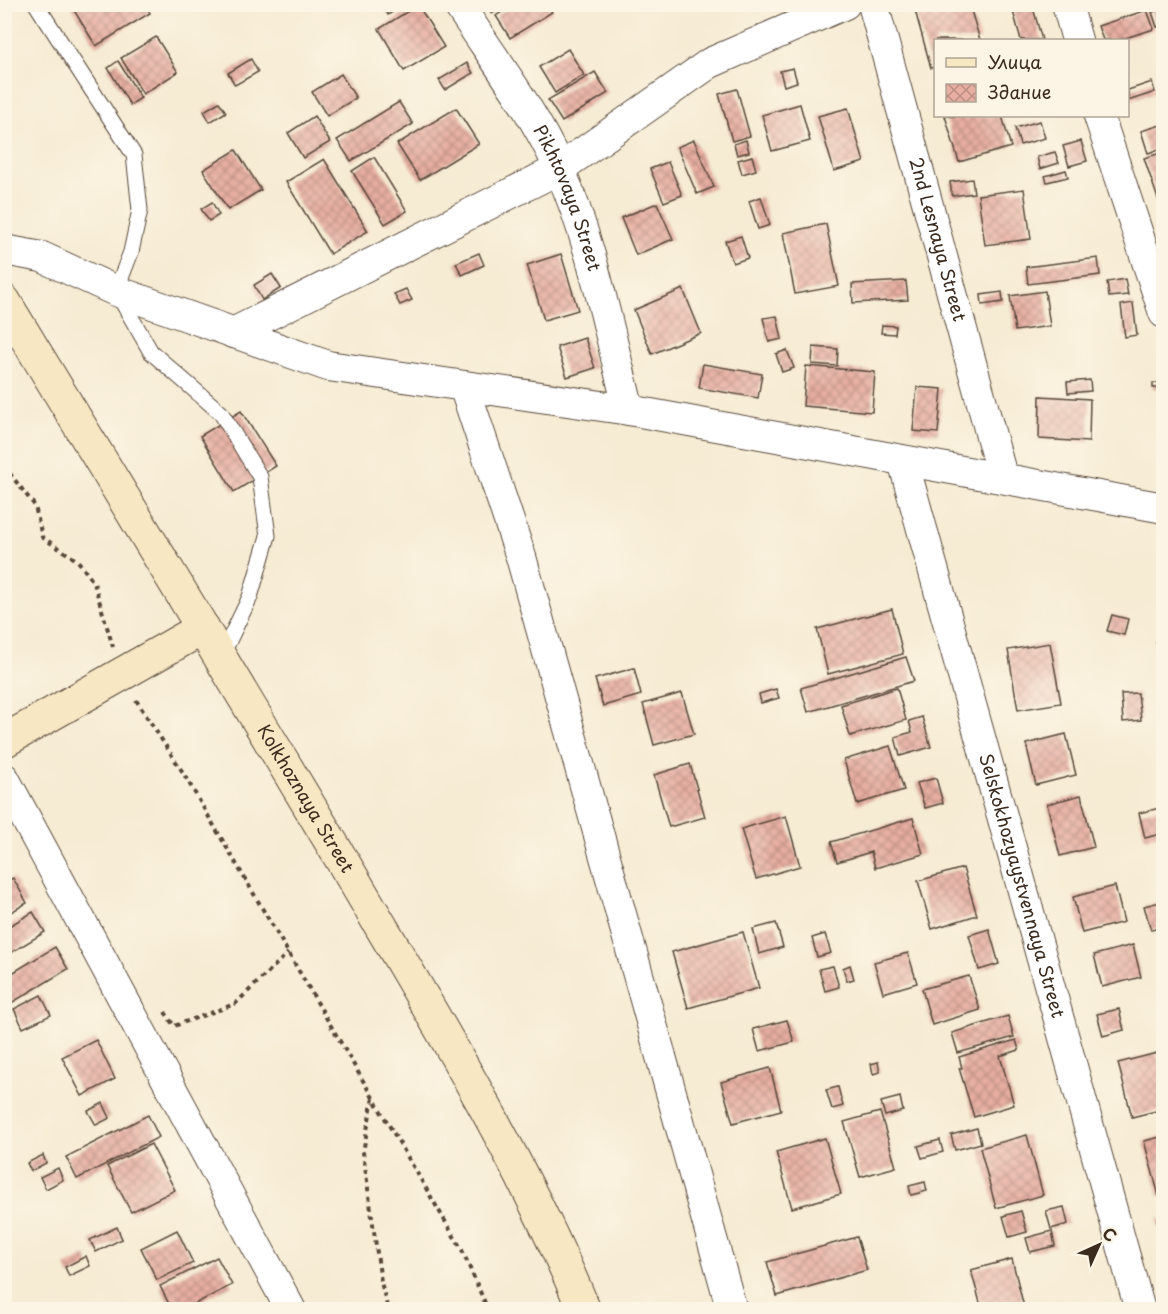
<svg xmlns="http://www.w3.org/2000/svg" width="1168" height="1314" viewBox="0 0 1168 1314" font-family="'Playpen Sans',sans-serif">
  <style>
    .building { fill: url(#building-cross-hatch) }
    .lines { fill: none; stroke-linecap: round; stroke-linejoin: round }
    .lane-casing { stroke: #574739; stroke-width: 17 }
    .street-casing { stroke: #574739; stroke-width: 32 }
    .secondary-casing { stroke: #574739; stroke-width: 35 }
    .path { stroke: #574739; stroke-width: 4; stroke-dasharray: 4.5 4.5; stroke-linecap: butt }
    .lane { stroke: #fff; stroke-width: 15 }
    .street { stroke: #fff; stroke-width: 30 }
    .secondary { stroke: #f8e7c3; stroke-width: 33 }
    .labels { text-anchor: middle; stroke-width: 4.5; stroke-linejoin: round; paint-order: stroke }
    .street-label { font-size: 18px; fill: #3b2a1e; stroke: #fcf5e5 }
  </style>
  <defs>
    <pattern id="building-cross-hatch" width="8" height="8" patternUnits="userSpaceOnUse" patternTransform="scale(1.5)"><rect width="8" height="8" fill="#e7aea1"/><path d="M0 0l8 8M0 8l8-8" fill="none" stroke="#bc8e83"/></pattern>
  </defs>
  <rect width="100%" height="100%" fill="#fcf5e5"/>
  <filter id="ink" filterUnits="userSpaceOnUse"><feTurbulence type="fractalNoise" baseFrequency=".0167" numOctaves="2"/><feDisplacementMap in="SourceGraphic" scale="12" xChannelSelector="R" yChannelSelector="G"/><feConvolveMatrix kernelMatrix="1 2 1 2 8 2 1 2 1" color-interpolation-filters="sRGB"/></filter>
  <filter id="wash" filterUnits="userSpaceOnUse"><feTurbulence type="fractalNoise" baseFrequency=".008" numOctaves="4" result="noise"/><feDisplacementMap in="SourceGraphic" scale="24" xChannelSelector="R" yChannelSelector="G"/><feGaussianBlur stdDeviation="1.35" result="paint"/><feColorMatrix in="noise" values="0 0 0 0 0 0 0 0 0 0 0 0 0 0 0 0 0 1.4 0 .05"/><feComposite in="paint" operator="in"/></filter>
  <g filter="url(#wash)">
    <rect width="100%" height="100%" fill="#f6ebd3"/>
    <g id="blocks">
      <g class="building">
        <polygon points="70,4 145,4 150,13 96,46"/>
        <polygon points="382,4 405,4 388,15"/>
        <polygon points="486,4 507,4 492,14"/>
        <polygon points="514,4 547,4 552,12 510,38 496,16"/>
        <polygon points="921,4 969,4 980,40 936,40 936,67 931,68 914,7"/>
        <polygon points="1011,4 1032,4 1042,40 1021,40"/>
        <polygon points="418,5 444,47 404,71 379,29"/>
        <polygon points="1164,9 1164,25 1157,27 1152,12"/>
        <polygon points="1147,10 1154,29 1119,40 1103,40 1098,26"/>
        <polygon points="156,37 178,72 143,94 121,58"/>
        <polygon points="568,49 584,75 555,93 539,67"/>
        <polygon points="251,59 258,72 235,85 228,73"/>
        <polygon points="118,61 141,98 130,105 108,68"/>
        <polygon points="467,63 473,73 445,90 439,80"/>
        <polygon points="793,68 797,82 784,86 780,71"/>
        <polygon points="595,72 608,93 562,122 548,100"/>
        <polygon points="341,74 356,98 327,116 312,92"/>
        <polygon points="1152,82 1155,92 1128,101 1128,90"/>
        <polygon points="737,89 750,136 732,141 719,94"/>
        <polygon points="219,102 226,112 210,122 204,111"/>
        <polygon points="399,102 413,124 351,161 337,140"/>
        <polygon points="800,104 810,141 772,151 762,115"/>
        <polygon points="456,108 479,144 420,180 397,144"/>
        <polygon points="848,108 864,162 834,171 818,116"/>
        <polygon points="314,116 330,142 303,158 288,133"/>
        <polygon points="945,116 1002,116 1011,147 959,162"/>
        <polygon points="1040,121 1045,138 1020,145 1015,128"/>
        <polygon points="1164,124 1164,148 1148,153 1141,131"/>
        <polygon points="694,140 714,187 697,194 677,147"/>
        <polygon points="746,140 749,152 737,155 734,144"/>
        <polygon points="1081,141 1087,161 1069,166 1063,146"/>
        <polygon points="236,150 261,190 228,210 203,170"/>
        <polygon points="1055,152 1059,163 1040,169 1037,157"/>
        <polygon points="1164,152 1164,200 1159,202 1144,158"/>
        <polygon points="752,156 756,170 742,174 738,160"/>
        <polygon points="374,157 407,211 385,224 352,171"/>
        <polygon points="324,159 368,231 330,254 286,182"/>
        <polygon points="668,162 682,195 664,202 650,169"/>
        <polygon points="1066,170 1068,177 1047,182 1045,176"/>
        <polygon points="972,179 974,193 952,196 950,182"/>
        <polygon points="1024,189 1031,239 985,245 978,195"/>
        <polygon points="761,197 770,225 758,229 749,201"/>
        <polygon points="212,202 219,215 209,221 201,209"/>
        <polygon points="657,203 673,239 636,255 621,218"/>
        <polygon points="826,224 839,286 795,294 783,233"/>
        <polygon points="741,236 748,258 733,263 725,241"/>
        <polygon points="479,253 484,265 462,275 456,263"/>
        <polygon points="561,254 578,310 544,320 527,265"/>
        <polygon points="1098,258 1100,275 1028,284 1026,267"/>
        <polygon points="272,274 281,288 262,300 254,285"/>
        <polygon points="1125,279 1128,295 1109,297 1107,282"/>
        <polygon points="906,281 908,300 853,303 852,284"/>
        <polygon points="406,289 412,300 400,305 394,294"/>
        <polygon points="683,289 701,333 652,354 634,310"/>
        <polygon points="1045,291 1050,326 1015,331 1010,296"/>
        <polygon points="1002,292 1003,302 982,305 981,295"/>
        <polygon points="1133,303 1137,335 1125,337 1121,305"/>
        <polygon points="777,316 782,339 769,342 763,318"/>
        <polygon points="882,325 896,326 895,334 881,333"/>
        <polygon points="585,338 595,368 567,377 557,347"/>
        <polygon points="813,347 838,349 837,366 812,364"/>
        <polygon points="787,350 794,368 782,372 776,354"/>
        <polygon points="703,364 762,374 758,398 699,388"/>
        <polygon points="806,366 875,372 872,412 803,406"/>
        <polygon points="1090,380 1091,391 1068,393 1067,382"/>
        <rect x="1153" y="383" width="10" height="5"/>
        <polygon points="917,387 942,389 938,433 913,431"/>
        <polygon points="1040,396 1090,399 1089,442 1039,439"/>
        <polygon points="241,411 276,466 234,492 200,436"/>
        <polygon points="892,609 903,654 828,674 817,629"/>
        <polygon points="1112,615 1128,619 1124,635 1107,631"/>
        <polygon points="1164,640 1164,665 1163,666 1156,642"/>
        <polygon points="1050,643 1061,703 1018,710 1008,650"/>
        <polygon points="906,657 914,681 808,712 801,688"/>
        <polygon points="634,668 641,695 603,706 595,679"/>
        <polygon points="897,688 906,720 850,736 841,705"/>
        <polygon points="776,689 779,698 761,703 759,694"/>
        <polygon points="682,693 694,734 654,745 643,704"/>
        <polygon points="1138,693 1141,720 1123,722 1121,694"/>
        <polygon points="922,717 931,747 900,756 895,737 912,732 909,721"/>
        <polygon points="1066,734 1076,775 1036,785 1026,744"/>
        <polygon points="890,746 904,790 857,804 844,760"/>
        <polygon points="690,764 705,817 669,827 654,775"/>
        <polygon points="936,778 943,803 925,808 917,783"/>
        <polygon points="1081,795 1094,847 1060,856 1047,804"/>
        <polygon points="1164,807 1164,833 1145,838 1139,813"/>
        <polygon points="786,816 800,866 756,879 741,829"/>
        <polygon points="913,818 923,854 875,868 871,852 837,862 831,842"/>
        <polygon points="963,868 977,915 932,929 918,881"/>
        <polygon points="13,878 27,903 4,916 4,883"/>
        <polygon points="1115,886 1124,922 1082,933 1073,897"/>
        <polygon points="1164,901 1164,927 1151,930 1144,906"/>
        <polygon points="33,912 45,932 4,957 4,929"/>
        <polygon points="776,923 783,947 759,954 753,929"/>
        <polygon points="989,929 999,964 979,970 969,935"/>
        <polygon points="743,932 759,988 688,1008 672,952"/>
        <polygon points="825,934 831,953 817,957 812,938"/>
        <polygon points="1133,945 1141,977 1102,987 1094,955"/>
        <polygon points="55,947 68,969 8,1005 4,999 4,978"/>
        <polygon points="908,953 917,983 883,993 874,962"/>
        <polygon points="850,965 854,979 847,981 843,968"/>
        <polygon points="833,966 839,987 825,991 819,969"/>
        <polygon points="969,976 980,1010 932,1025 922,989"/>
        <polygon points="41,995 51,1015 23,1028 14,1009"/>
        <polygon points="1119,1009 1124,1030 1103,1036 1097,1014"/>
        <polygon points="1008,1016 1014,1037 958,1053 952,1033"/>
        <polygon points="787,1020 794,1042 759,1051 753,1029"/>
        <polygon points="96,1040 115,1079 82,1096 62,1057"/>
        <polygon points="1016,1040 1019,1050 1000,1056 1014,1105 974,1117 959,1068 962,1068 959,1057"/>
        <polygon points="1157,1053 1164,1078 1164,1109 1132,1117 1118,1063"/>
        <polygon points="878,1062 880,1072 873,1074 871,1064"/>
        <polygon points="770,1068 781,1110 733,1123 721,1082"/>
        <polygon points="838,1087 843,1106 832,1109 826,1090"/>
        <polygon points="900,1097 903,1111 885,1116 881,1102"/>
        <polygon points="103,1103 110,1118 96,1125 88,1111"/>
        <polygon points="880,1112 896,1167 860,1177 844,1122"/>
        <polygon points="148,1115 159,1137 77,1179 66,1157"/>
        <polygon points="977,1128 981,1143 955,1150 951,1135"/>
        <polygon points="1027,1135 1043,1195 996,1208 980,1148"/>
        <polygon points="1164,1136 1164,1195 1159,1196 1144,1141"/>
        <polygon points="825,1138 841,1194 792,1208 776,1152"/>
        <polygon points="940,1140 943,1152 922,1158 918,1146"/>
        <polygon points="151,1144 175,1190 131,1212 107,1166"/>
        <polygon points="43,1155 46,1163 31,1171 27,1163"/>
        <polygon points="58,1168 63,1180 46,1189 40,1177"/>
        <polygon points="925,1182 927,1191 911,1195 909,1186"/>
        <polygon points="1064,1207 1068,1224 1051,1229 1046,1211"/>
        <polygon points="1021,1211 1027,1232 1009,1237 1003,1216"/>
        <polygon points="1164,1218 1164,1239 1163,1239 1157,1220"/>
        <polygon points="117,1227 122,1239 96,1252 90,1240"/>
        <polygon points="177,1230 193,1263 157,1280 141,1248"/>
        <polygon points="1052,1231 1055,1246 1030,1252 1026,1238"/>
        <polygon points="857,1237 867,1270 777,1296 767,1262"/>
        <polygon points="86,1256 90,1266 69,1276 65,1267"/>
        <polygon points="217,1257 232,1285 183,1310 172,1310 160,1286"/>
        <polygon points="1012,1259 1024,1307 982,1310 971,1270"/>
      </g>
    </g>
  </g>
  <g filter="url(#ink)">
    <use href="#blocks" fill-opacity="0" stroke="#574739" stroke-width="1.5"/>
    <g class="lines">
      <g class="lane-casing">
        <polyline id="lane" points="36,4 134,155 140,210 131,252 116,291 151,352 221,413 260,477 268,536 250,597 221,657"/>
      </g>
      <g class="street-casing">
        <g id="street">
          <path id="s1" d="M458,4C493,58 533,110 559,168C593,244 608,330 629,410"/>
          <path id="s2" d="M873,4L1002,476"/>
          <polyline points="1067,4 1077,40"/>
          <polyline points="1099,116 1164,313"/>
          <polyline points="4,250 42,257 116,291 328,366 629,410 1164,508"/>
          <polyline points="233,333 559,169 710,63 845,4"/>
          <polyline points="464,386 521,557 732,1310"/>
          <path id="s3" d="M903,461L1140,1310"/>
          <polyline points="4,778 291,1310"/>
        </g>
      </g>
      <g class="secondary-casing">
        <g id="secondary">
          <path id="s4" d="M4,301C121,493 237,684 352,877C435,1019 521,1158 584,1310"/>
          <polyline points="4,741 203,628"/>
        </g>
      </g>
      <g class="path">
        <polyline points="4,466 35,506 42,537 78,561 94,583 113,647"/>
        <polyline points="136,700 182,771 462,1250 488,1310"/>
        <polyline points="165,1012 174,1026 235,1004 288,953"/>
        <polyline points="373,1098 363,1152 381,1282 388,1310"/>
      </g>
      <use href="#lane" class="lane"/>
      <use href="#street" class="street"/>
      <use href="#secondary" class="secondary"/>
    </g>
  </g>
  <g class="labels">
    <g class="street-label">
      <text dy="6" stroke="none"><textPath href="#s1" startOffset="224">Pikhtovaya Street</textPath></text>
      <text dy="6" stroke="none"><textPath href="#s2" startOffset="244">2nd Lesnaya Street</textPath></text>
      <text dy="6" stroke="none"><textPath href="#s4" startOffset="582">Kolkhoznaya Street</textPath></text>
      <text dy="6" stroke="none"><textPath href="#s3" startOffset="441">Selskokhozyaystvennaya Street</textPath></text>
    </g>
  </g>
  <rect width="1168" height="1314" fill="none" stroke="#fcf5e5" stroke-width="24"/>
  <rect x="934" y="39" width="195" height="78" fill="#fcf5e5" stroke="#afa495" stroke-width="1.5"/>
  <rect x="946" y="58" width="30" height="9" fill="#f8e7c3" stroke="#afa495" stroke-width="1.5"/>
  <text x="988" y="69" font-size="18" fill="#3b2a1e">Улица</text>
  <rect x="946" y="84" width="30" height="18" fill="url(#building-cross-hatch)" stroke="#afa495" stroke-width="1.5"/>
  <text x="988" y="99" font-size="18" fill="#3b2a1e">Здание</text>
  <g transform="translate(1099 1245) rotate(45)" stroke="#fcf5e5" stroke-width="4.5" paint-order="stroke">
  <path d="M0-4.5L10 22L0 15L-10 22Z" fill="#3b2a1e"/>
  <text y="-9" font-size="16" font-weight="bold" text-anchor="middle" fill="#3b2a1e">С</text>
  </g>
</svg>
